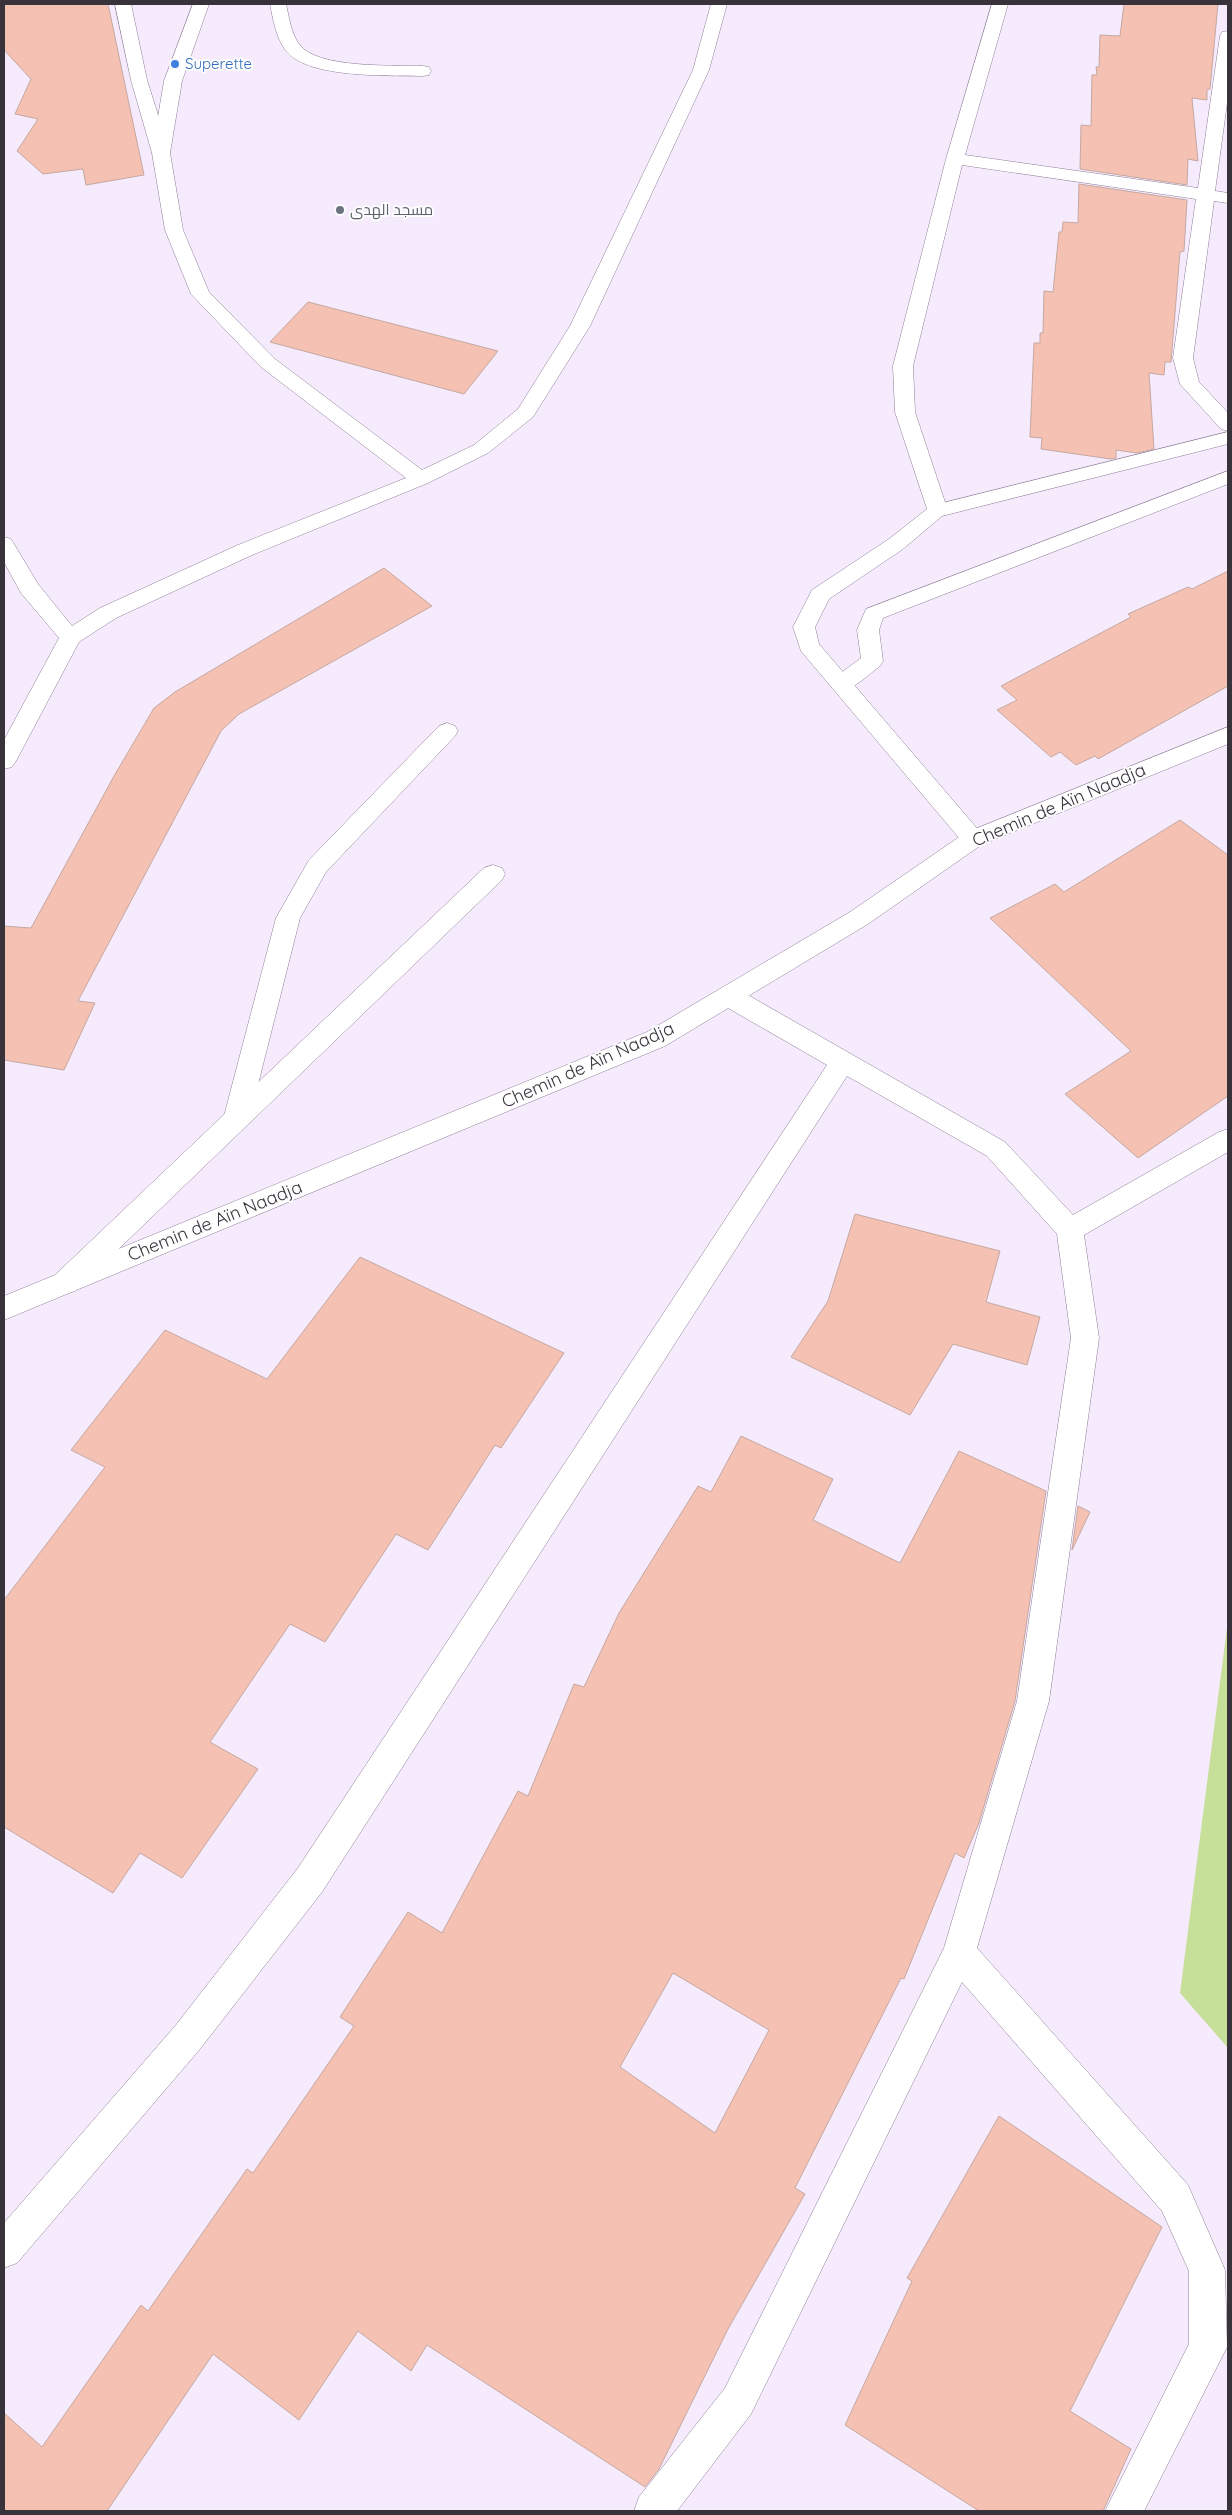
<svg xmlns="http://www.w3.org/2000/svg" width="1232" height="2515" viewBox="0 0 1232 2515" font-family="Quicksand,Cairo,sans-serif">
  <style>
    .green { fill: #c6df99 }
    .building { fill: #f4c1b3; stroke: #c5a8a1; fill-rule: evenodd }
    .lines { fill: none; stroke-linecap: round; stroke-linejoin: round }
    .service-casing { stroke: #8e8095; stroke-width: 1 }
    .minor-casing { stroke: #8e8095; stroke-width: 1 }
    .secondary-casing { stroke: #8e8095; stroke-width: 1 }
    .service { fill: #fff; fill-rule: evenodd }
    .minor { fill: #fff; fill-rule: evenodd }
    .secondary { fill: #fff; fill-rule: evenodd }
    .shop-dot { fill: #3f7fe0; stroke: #fdfdfd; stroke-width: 2 }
    .worship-dot { fill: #6b7280; stroke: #fdfdfd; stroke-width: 2 }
    .labels { text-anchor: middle; stroke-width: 4; stroke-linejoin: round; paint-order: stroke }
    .far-shop-label { font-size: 15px; fill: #366cbe; stroke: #fdfdfd; text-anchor: start }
    .far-worship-label { font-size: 15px; fill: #5b616d; stroke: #fdfdfd; text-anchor: start }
    .street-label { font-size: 18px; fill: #38323b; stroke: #fdfdfd }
  </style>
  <rect width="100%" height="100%" fill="#f6eafd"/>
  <polygon class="green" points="1228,1620 1228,2048 1180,1993"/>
  <g class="building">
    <polygon points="4,4 108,4 144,175 86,185 83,169 43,174 17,151 38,119 15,114 31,79 4,50"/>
    <polygon points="1124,4 1218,4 1210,89 1207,90 1207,100 1192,98 1198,161 1188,159 1187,185 1080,169 1081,125 1091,126 1092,75 1097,75 1096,67 1099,67 1100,35 1120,36"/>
    <polygon points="1079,184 1187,200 1184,251 1180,252 1171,362 1165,362 1164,375 1149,373 1154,449 1137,453 1116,450 1116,458 1111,459 1041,449 1042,438 1030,437 1034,343 1040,343 1040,333 1043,333 1044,291 1053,292 1059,232 1062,232 1063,222 1078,223"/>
    <polygon points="308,302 498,351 464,394 270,342"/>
    <polygon points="384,568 432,606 239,714 221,731 78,1001 95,1003 64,1070 4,1060 4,926 31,928 114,776 154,708 175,692"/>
    <polygon points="1228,571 1228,686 1098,759 1095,756 1076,765 1060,752 1051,757 997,710 1017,700 1001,686 1131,617 1128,614 1188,587 1192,589"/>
    <polygon points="1180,820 1228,855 1228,1096 1138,1158 1065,1094 1131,1051 990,918 1055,884 1064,892"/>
    <polygon points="855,1214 1000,1251 986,1302 1040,1317 1027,1365 953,1344 910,1415 791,1357 828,1301"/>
    <polygon points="360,1257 564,1353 501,1448 495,1445 428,1550 396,1534 325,1642 290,1624 210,1742 258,1769 182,1878 140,1853 113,1893 4,1827 4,1600 105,1467 71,1450 165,1330 267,1379"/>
    <path d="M741,1436L833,1479L813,1520L900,1563L959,1451L1046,1491L1015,1701L979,1823L964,1858L955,1853L904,1979L901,1978L795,2188L805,2194L728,2329L659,2469L645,2487L427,2345L411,2371L358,2331L299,2420L213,2354L107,2511H4V2413L42,2447L141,2305L148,2311L247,2169L253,2173L354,2026L340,2017L408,1912L442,1933L518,1791L528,1796L574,1684L584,1687L619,1613L698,1486L711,1492ZM673,1973L769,2030L715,2133L620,2067Z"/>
    <polygon points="1078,1506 1090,1512 1072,1550"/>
    <polygon points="999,2116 1162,2227 1070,2411 1131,2449 1103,2511 979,2511 845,2425 912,2281 907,2278"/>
  </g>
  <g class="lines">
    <g class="service-casing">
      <g id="service">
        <polygon points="115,4 131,4 147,80 170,153 167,157 155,157 152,153 131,80"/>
        <path d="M270,4H286C289,17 291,33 299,44C316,69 395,65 423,66L429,67L431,71L429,75L423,76C389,75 309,79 286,51C276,38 273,19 270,4Z"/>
        <polygon points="1228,432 1228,444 938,517 931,516 928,511 931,506"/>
        <path d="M1228,471V484L883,618L879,630L883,661L880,666C866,676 851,694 833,689L830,684L833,679L861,658L857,630L866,609Z"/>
        <polygon points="447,723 455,726 458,731 455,736 326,872 300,918 249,1120 245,1127 236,1130 227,1127 223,1120 276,918 309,860 439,726"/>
      </g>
    </g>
    <g class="minor-casing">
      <g id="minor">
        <polygon points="193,4 209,4 182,81 170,153 183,230 209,292 275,359 422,470 474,445 518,409 570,326 693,70 711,4 727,4 709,70 590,326 533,417 488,453 428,483 252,555 116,618 79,642 16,761 12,767 4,769 4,740 59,638 21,593 4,562 4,537 11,539 38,584 72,626 100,608 238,545 406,478 261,367 191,294 165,230 152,153 164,81"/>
        <polygon points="992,4 1008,4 965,155 1198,188 1220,36 1222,32 1228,31 1228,96 1215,191 1228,193 1228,203 1214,201 1193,358 1199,382 1228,413 1228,431 1221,429 1180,384 1173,358 1196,199 962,165 913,366 915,412 948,511 903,549 829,599 815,627 819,644 981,833 985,839 981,845 973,847 965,845 801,651 793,627 812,590 889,539 927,509 895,412 893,366 946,159"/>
        <polygon points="493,865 502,868 505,874 502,880 75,1291 65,1294 55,1291 51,1283 55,1275 484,868"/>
        <polygon points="730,988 739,990 1005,1142 1073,1215 1219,1132 1228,1129 1228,1152 1084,1235 1099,1338 1049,1701 977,1948 1188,2185 1225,2270 1227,2347 1144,2511 1105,2511 1189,2344 1189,2271 1162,2211 962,1982 751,2414 677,2511 634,2511 639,2497 725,2388 944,1948 1017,1701 1071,1338 1057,1234 987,1156 847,1076 322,1892 200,2049 17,2263 4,2268 4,2223 176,2025 298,1868 827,1065 721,1004 717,997 721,990"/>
      </g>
    </g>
    <g class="secondary-casing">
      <polygon id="secondary" points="1228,727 1228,744 981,845 868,924 665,1046 4,1320 4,1296 647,1032 850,912 965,833"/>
    </g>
    <use href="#service" class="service"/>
    <use href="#minor" class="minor"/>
    <use href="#secondary" class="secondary"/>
  </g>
  <circle class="shop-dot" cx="175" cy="64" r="5"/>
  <circle class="worship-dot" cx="340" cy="210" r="5"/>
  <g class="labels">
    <g class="far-shop-label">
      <text x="185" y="69">Superette</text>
    </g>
    <g class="far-worship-label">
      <text x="350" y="215">مسجد الهدى</text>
    </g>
    <g class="street-label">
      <text transform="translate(1059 805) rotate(-23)" y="6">Chemin de Aïn Naadja</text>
      <text transform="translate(588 1065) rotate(-24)" y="6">Chemin de Aïn Naadja</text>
      <text transform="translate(215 1221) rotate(-22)" y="6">Chemin de Aïn Naadja</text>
    </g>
  </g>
  <rect width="1232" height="2515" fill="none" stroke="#38323b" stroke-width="10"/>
</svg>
